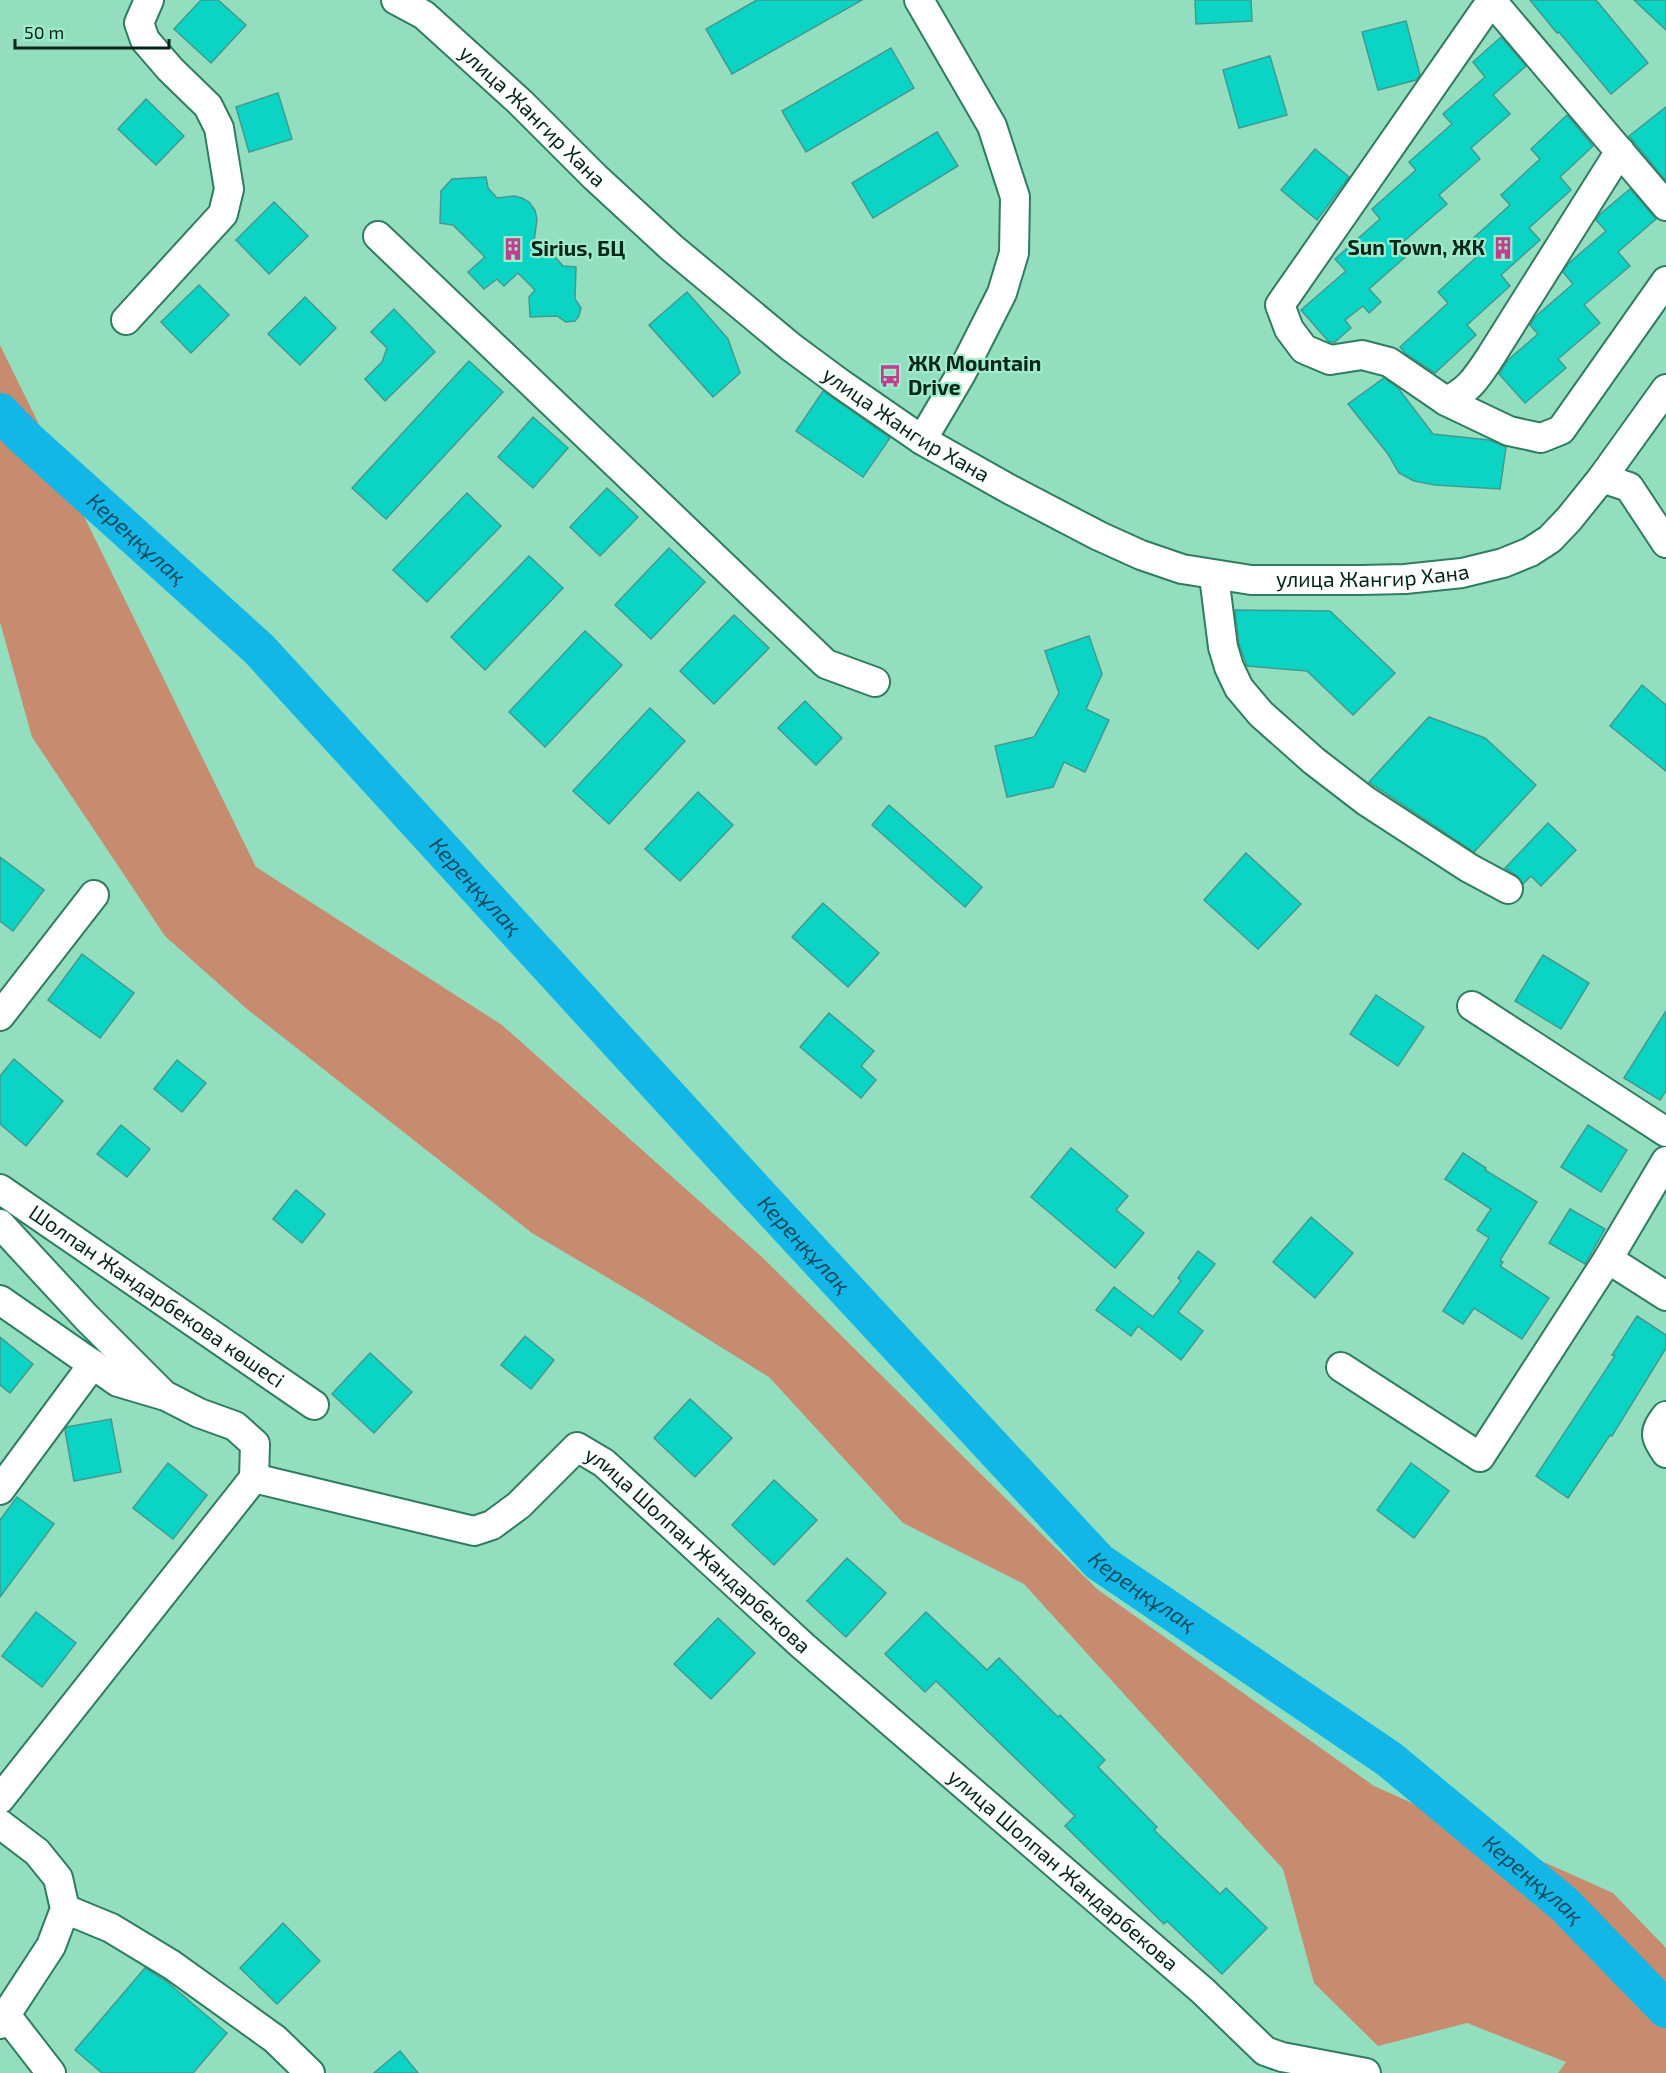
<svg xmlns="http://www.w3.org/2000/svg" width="1666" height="2073" viewBox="0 0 1666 2073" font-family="'Exo 2',sans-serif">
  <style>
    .green { fill: #c78b6f }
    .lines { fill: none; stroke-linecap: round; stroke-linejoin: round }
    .river { stroke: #13b7e7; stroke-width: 38 }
    .building { fill: #0cd4c5; stroke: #3f9b91; stroke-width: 1.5 }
    .minor-casing { stroke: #2f7c60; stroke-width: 32 }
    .minor { stroke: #fff; stroke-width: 28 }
    .labels { text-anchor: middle; stroke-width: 4.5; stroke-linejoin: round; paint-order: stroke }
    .street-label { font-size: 21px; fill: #042519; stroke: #9febcb }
    .poi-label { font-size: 21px; font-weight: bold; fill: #042519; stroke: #9febcb; text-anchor: start }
    .water-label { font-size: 22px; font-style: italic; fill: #0f4b5f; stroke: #9febcb }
  </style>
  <rect width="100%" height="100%" fill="#93debe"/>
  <polygon class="green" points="0,345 256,867 502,1025 762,1257 1097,1589 1374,1786 1613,1893 1666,1948 1666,2073 1558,2073 1566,2062 1467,2023 1378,2046 1314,1983 1283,1869 1024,1584 903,1523 769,1377 647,1301 532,1233 247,1009 165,936 32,737 0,622"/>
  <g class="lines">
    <path class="river" id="s1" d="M0,412L23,436L259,649L754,1190L1099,1562L1389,1759L1564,1904L1666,2009"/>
  </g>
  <g class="building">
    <polygon points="201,0 218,0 246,25 211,63 174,29"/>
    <polygon points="757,0 862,0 732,74 706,29"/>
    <polygon points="1195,0 1251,0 1252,21 1196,24"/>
    <polygon points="1530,0 1596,0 1648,63 1611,94 1559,32 1557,33"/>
    <polygon points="1634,0 1666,0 1666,30"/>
    <polygon points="1406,21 1420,75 1416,80 1378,90 1362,32"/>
    <polygon points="1501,37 1526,66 1493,95 1510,114 1471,148 1480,159 1439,195 1447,204 1403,242 1411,252 1369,289 1381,302 1369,313 1363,306 1345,320 1351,328 1335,342 1329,342 1301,310 1346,271 1335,259 1380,219 1372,209 1416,170 1409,162 1452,124 1443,114 1485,77 1473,62"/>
    <polygon points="891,48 914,88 806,152 782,111"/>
    <polygon points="1270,56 1287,115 1239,128 1223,70"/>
    <polygon points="278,93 292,139 249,152 236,107"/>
    <polygon points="146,99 184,136 156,165 118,129"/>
    <polygon points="1666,107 1666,181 1629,136"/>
    <polygon points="1567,115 1593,146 1560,177 1571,190 1529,228 1540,240 1501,275 1510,286 1467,325 1476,335 1435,373 1406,354 1400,347 1448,303 1438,292 1480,254 1469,242 1510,205 1501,195 1540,159 1531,149"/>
    <polygon points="937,132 958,166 873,218 852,183"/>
    <polygon points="1315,149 1349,177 1317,220 1281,190"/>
    <polygon points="486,177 488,188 497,198 514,196 522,198 529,202 535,210 537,219 533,249 547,248 563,266 576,267 575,299 581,308 579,316 575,321 566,322 557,316 530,317 529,297 535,290 518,273 504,286 497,279 484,289 468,272 485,257 453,225 440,223 441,191 452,179"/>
    <polygon points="1630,189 1656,219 1618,252 1630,266 1584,305 1600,323 1558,359 1566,368 1525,403 1499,374 1508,360 1538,334 1530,325 1535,317 1573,284 1563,272 1568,264 1606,231 1596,220 1599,215"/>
    <polygon points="274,202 308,236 269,274 236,240"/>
    <polygon points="199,285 229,315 191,353 161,322"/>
    <polygon points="687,292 728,339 740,373 713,397 649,325"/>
    <polygon points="305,297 336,328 300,365 268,334"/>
    <polygon points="394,309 435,352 385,401 365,379 382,362 387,348 371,332"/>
    <polygon points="469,361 503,392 386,519 352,488"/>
    <polygon points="1384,378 1398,388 1433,434 1489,440 1506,447 1500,489 1435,485 1414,481 1399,473 1388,454 1348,404"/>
    <polygon points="823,391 890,438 863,477 796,431"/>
    <polygon points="533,417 568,448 533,488 498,457"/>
    <polygon points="607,488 638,517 600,556 570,527"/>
    <polygon points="467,493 501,526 427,602 393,570"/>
    <polygon points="669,548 705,582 651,639 615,605"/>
    <polygon points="529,556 563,588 485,670 451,637"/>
    <polygon points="1235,610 1330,611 1395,673 1353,715 1307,671 1247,666 1239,644"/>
    <polygon points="734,615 769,648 714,704 680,671"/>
    <polygon points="585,631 622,665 545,747 509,712"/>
    <polygon points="1089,636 1102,674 1086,709 1109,720 1085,772 1064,762 1053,787 1007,797 995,746 1034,737 1059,693 1045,651"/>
    <polygon points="1642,685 1666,705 1666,771 1610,726"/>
    <polygon points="805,701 842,738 816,765 778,728"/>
    <polygon points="650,708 685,741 609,824 573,791"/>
    <polygon points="1429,717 1485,738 1536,785 1474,852 1369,782"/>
    <polygon points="698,792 733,825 680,881 645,849"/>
    <polygon points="889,805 982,887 965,907 872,825"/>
    <polygon points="1548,823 1576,850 1541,886 1531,876 1523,884 1516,875 1505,868"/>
    <polygon points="1246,853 1301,904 1258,949 1204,900"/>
    <polygon points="0,857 44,890 13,931 0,921"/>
    <polygon points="823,903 879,953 848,987 792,937"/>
    <polygon points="82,954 134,993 100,1038 48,1000"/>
    <polygon points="1543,955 1589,983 1561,1029 1515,1001"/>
    <polygon points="1376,995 1424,1027 1398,1066 1350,1034"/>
    <polygon points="1666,1011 1666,1091 1660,1100 1624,1078"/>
    <polygon points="829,1013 874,1051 861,1066 876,1080 861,1098 800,1047"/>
    <polygon points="14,1059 63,1101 26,1146 0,1124 0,1076"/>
    <polygon points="177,1060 206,1083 182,1112 154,1089"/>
    <polygon points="121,1125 150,1149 127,1177 97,1154"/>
    <polygon points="1588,1125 1627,1150 1601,1192 1561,1167"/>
    <polygon points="1071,1148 1128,1196 1116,1210 1144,1233 1115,1268 1031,1197"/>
    <polygon points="1463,1153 1486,1168 1485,1170 1537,1202 1500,1260 1503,1262 1500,1266 1549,1298 1522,1339 1474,1308 1463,1324 1443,1311 1489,1238 1477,1230 1491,1209 1445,1179"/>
    <polygon points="296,1190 325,1214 302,1243 273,1219"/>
    <polygon points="1570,1209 1605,1229 1585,1264 1549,1243"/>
    <polygon points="1311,1217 1353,1253 1315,1298 1273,1262"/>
    <polygon points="1198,1251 1215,1264 1178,1312 1203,1331 1181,1360 1138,1326 1131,1336 1096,1310 1114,1287 1153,1317 1181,1281 1178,1278"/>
    <polygon points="1637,1316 1666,1335 1666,1348 1612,1436 1610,1435 1568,1498 1536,1476 1615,1356 1612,1355"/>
    <polygon points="525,1336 554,1360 531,1389 501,1365"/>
    <polygon points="0,1337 33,1364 10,1393 0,1385"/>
    <polygon points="370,1353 412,1392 374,1433 332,1394"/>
    <polygon points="690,1399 732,1438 695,1477 654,1438"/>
    <polygon points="111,1419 121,1472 74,1481 65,1430 67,1427"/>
    <polygon points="168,1463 207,1495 173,1539 133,1508"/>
    <polygon points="1411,1463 1449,1491 1414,1538 1377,1510"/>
    <polygon points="774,1480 817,1520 774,1565 732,1525"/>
    <polygon points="17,1497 54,1524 0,1597 0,1520"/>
    <polygon points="847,1558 886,1593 846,1637 807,1601"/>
    <polygon points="36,1612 76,1643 42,1687 2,1656"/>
    <polygon points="926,1612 987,1670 999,1658 1058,1717 1060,1715 1105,1760 1098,1767 1157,1827 1154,1830 1220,1894 1226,1888 1267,1928 1222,1974 1167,1921 1164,1924 1065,1826 1075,1816 936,1681 925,1692 885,1654"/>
    <polygon points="718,1618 755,1653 711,1699 674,1664"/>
    <polygon points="283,1923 320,1961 277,2004 240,1968"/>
    <polygon points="145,1968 166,1981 227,2033 193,2073 102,2073 75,2050"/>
    <polygon points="400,2051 418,2073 374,2073"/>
  </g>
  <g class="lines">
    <g class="minor-casing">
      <g id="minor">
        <path id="s2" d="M396,0L424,15L520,102L595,177L672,248L791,347L841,384L922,440L1009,489L1099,536L1141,555L1182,569L1251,580H1361L1405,579L1462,573L1503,563L1530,552L1550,539L1569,519L1602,478L1666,389"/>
        <polyline points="919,0 992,126 1015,197 1014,253 1002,293 961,374 922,440"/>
        <path d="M1620,151L1491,356C1477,377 1469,391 1446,401L1389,362L1362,355L1330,360L1304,349L1289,329L1280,305L1485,10L1490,6L1497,7L1666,206"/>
        <polyline points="378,236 826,664 875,682"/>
        <polyline points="126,320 223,214 229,189 219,128 208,106 170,69 145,40 139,23 149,0"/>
        <polyline points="1446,401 1509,431 1541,438 1561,430 1666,281"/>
        <polyline points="1602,478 1629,487 1666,543"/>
        <polyline points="1214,576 1223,647 1229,667 1239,688 1261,714 1314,761 1366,801 1469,868 1508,889"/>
        <polyline points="1472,1006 1666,1132"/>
        <polyline points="0,1016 94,895"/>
        <path id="s3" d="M0,1189L314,1405"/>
        <polyline points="0,1224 86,1317 164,1395 199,1413 235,1426 255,1444 254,1478"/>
        <polyline points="1608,1259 1666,1161"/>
        <polyline points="0,1300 118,1382 162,1395"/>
        <polyline points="1341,1367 1480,1457 1608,1259 1666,1296"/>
        <path d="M1666,1416C1653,1433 1655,1436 1666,1453"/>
        <path id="s4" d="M254,1478L474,1531L492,1525L519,1505L577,1447L604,1463L803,1646L1203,1991L1265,2051L1282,2057L1366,2073"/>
        <polyline points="0,1490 93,1364"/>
        <polyline points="0,1799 254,1478"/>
        <polyline points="0,1824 37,1852 58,1878 65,1909 51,1946 0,2024"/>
        <polyline points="65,1909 111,1928 172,1965 275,2039 310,2073"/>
        <polyline points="6,2015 51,2073"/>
      </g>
    </g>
    <use href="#minor" class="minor"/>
  </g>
  <defs>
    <g id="building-bare" transform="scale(1.8)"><path d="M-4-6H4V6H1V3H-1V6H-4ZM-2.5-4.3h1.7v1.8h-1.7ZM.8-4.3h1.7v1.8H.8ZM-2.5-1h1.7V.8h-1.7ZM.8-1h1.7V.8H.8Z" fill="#bd408e" stroke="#9febcb" stroke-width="2.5" paint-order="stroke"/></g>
    <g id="bus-bare" transform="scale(1.8)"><path d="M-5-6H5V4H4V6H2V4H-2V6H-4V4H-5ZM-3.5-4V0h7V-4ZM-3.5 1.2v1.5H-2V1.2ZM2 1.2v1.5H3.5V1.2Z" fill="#bd408e" stroke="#9febcb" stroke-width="2.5" paint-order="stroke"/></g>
  </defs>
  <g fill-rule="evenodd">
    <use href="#building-bare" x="1503" y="248"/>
    <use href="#building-bare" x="513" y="249"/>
    <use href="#bus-bare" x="890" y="376"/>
  </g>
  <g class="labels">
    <g class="street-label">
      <text dy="7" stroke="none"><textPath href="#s2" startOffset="180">улица Жангир Хана</textPath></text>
      <text dy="7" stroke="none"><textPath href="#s2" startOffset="666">улица Жангир Хана</textPath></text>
      <text dy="7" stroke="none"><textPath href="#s2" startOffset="1170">улица Жангир Хана</textPath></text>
      <text dy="7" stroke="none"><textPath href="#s3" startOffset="190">Шолпан Жандарбекова көшесі</textPath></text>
      <text dy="7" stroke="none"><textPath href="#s4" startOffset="520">улица Шолпан Жандарбекова</textPath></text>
      <text dy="7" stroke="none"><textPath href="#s4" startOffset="1006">улица Шолпан Жандарбекова</textPath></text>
    </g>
    <g class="poi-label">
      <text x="1485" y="255" text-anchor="end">Sun Town, ЖК</text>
      <text x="531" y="256">Sirius, БЦ</text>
      <text x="908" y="371">ЖК Mountain<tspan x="908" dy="24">Drive</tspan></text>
    </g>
    <g class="water-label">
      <text dy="8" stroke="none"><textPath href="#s1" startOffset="186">Кереңқұлақ</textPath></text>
      <text dy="8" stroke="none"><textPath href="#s1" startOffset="672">Кереңқұлақ</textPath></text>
      <text dy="8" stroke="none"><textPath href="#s1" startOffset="1158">Кереңқұлақ</textPath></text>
      <text dy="8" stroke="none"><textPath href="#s1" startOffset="1644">Кереңқұлақ</textPath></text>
      <text dy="8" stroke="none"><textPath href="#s1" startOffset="2130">Кереңқұлақ</textPath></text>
    </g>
  </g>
  <path d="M15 39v9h154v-9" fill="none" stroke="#042519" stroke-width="3"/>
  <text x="24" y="39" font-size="18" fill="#042519" stroke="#9febcb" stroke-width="4.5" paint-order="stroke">50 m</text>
</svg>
